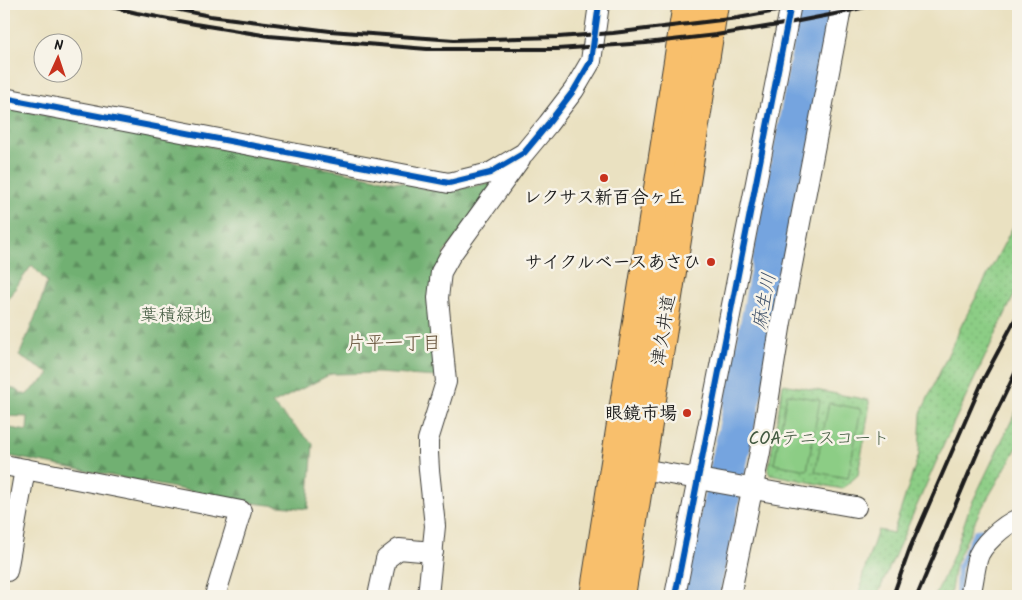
<svg xmlns="http://www.w3.org/2000/svg" width="1022" height="600" viewBox="0 0 1022 600" font-family="Kalam,'Klee One',sans-serif">
  <style>
    .grass { fill: url(#grass-dots); stroke: #547450 }
    .forest { fill: url(#forest-firs); stroke: #466647 }
    .garden { fill: #8ccd85; stroke: #547450 }
    .lines { fill: none; stroke-linecap: round; stroke-linejoin: round }
    .stream { stroke: #75a4df; stroke-width: 6 }
    .river { stroke: #75a4df; stroke-width: 36 }
    .minor-casing { stroke: #3b3a35; stroke-width: 22 }
    .primary-casing { stroke: #3b3a35; stroke-width: 30 }
    .minor { stroke: #fff; stroke-width: 20 }
    .primary { stroke: #f8bf6c; stroke-width: 28 }
    .rail { stroke: #1c1c1c; stroke-width: 4 }
    .cycleway-casing { stroke: #f7f3e8; stroke-width: 9 }
    .cycleway { stroke: #0057b8; stroke-width: 6 }
    .poi-dot { fill: #c8321e; stroke: #f7f3e8; stroke-width: 2 }
    .labels { text-anchor: middle; stroke-width: 5; stroke-linejoin: round; paint-order: stroke }
    .poi-label { font-size: 18px; font-weight: bold; fill: #1c1c1c; stroke: #f7f3e8; text-anchor: end }
    .park-label { font-size: 18px; fill: #435a41; stroke: #f7f3e8 }
    .street-label { font-size: 18px; fill: #1c1c1c; stroke: #f7f3e8 }
    .water-label { font-size: 19px; font-style: italic; fill: #40526a; stroke: #f7f3e8 }
    .neighbourhood-label { font-size: 19px; fill: #624f36; stroke: #f7f3e8 }
  </style>
  <defs>
    <pattern id="grass-dots" width="8" height="8" patternUnits="userSpaceOnUse" patternTransform="scale(1.25)"><rect width="8" height="8" fill="#8ccd85"/><path d="M2 2h.1M6 6h.1" fill="none" stroke="#78af72" stroke-width="1.8" stroke-linecap="round"/></pattern>
    <pattern id="forest-firs" width="22" height="20" patternUnits="userSpaceOnUse" patternTransform="scale(1.25)"><rect width="22" height="20" fill="#71b072"/><path d="M5 1l3.5 6h-7zM16 11l3.5 6h-7z" fill="#5c8e5d"/></pattern>
  </defs>
  <rect width="100%" height="100%" fill="#f7f3e8"/>
  <filter id="ink" filterUnits="userSpaceOnUse"><feTurbulence type="fractalNoise" baseFrequency=".02" numOctaves="2"/><feDisplacementMap in="SourceGraphic" scale="10" xChannelSelector="R" yChannelSelector="G"/><feConvolveMatrix kernelMatrix="1 2 1 2 8 2 1 2 1" color-interpolation-filters="sRGB"/></filter>
  <filter id="wash" filterUnits="userSpaceOnUse"><feTurbulence type="fractalNoise" baseFrequency=".0096" numOctaves="4" result="noise"/><feDisplacementMap in="SourceGraphic" scale="20" xChannelSelector="R" yChannelSelector="G"/><feGaussianBlur stdDeviation="1.12" result="paint"/><feColorMatrix in="noise" values="0 0 0 0 0 0 0 0 0 0 0 0 0 0 0 0 0 1.4 0 .05"/><feComposite in="paint" operator="in"/></filter>
  <g filter="url(#wash)">
    <rect width="100%" height="100%" fill="#eae1c1"/>
    <g class="grass">
      <polygon points="1018,217 1018,287 948,435 877,596 859,596 863,574 878,530 893,533 919,454 921,413 962,324"/>
      <polygon points="783,384 869,400 869,410 858,475 842,489 770,474 768,472"/>
      <polygon points="1018,407 1018,446 979,513 955,565 950,596 935,596 954,554 969,509"/>
    </g>
    <polygon class="forest" points="4,107 403,183 431,190 450,191 489,183 493,190 444,253 437,377 377,373 331,374 272,404 313,444 308,509 252,503 4,455 4,427 27,431 28,417 4,416 4,384 26,395 50,374 19,356 38,310 47,282 32,265 4,304"/>
    <g class="garden">
      <polygon points="787,394 820,400 807,470 774,464"/>
      <polygon points="829,403 861,409 848,478 815,472"/>
    </g>
    <g class="lines">
      <polyline class="stream" points="958,596 959,568 976,532 984,531 993,526"/>
      <polyline class="river" points="701,596 755,341 819,4"/>
    </g>
  </g>
  <g filter="url(#ink)">
    <g class="lines">
      <g class="minor-casing">
        <g id="minor">
          <polyline points="4,98 449,183 490,173 524,153 548,124 574,90 591,61 599,4"/>
          <polyline points="4,465 241,511 215,596"/>
          <polyline points="642,469 856,507"/>
          <polyline points="4,571 7,571 25,469"/>
          <polyline points="378,596 386,559 399,549 433,552"/>
          <polyline points="428,596 435,526 429,470 428,453 428,440 446,382 438,298 441,272 450,256 520,159"/>
          <polyline points="675,596 791,4"/>
          <polyline points="730,596 760,452 781,322 842,4"/>
          <path d="M970,596C973,585 974,572 977,560C980,545 1004,525 1018,519"/>
        </g>
      </g>
      <g class="primary-casing">
        <g id="primary">
          <polyline points="594,596 687,4"/>
          <polyline points="621,596 714,4"/>
        </g>
      </g>
      <use href="#minor" class="minor"/>
      <use href="#primary" class="primary"/>
      <g class="rail">
        <polyline points="99,4 137,13 195,24 269,36 427,49 557,49 646,43 716,35 778,25 840,13 878,4"/>
        <polyline points="150,4 210,16 330,31 454,40 558,37 613,33 738,18 815,4"/>
        <polyline points="893,596 910,548 984,378 1018,314"/>
        <polyline points="917,596 979,449 1018,367"/>
      </g>
      <g class="cycleway-casing">
        <g id="cycleway">
          <polyline points="4,98 449,183 490,173 524,153 548,124 574,90 591,61 599,4"/>
          <polyline points="675,596 791,4"/>
        </g>
      </g>
      <use href="#cycleway" class="cycleway"/>
    </g>
  </g>
  <g class="poi-dot">
    <circle cx="604" cy="178" r="5"/>
    <circle cx="711" cy="262" r="5"/>
    <circle cx="687" cy="413" r="5"/>
  </g>
  <g class="labels">
    <g class="poi-label">
      <text x="604" y="203" text-anchor="middle">レクサス新百合ヶ丘</text>
      <text x="701" y="268">サイクルベースあさひ</text>
      <text x="677" y="419">眼鏡市場</text>
    </g>
    <g class="park-label">
      <text x="176" y="321">葉積緑地</text>
      <text x="819" y="444">COAテニスコート</text>
    </g>
    <g class="street-label">
      <text transform="translate(663 330) rotate(-81)" y="6">津久井道</text>
    </g>
    <g class="water-label">
      <text transform="translate(763 301) rotate(-79)" y="7">麻生川</text>
    </g>
    <g class="neighbourhood-label">
      <text x="394" y="349">片平一丁目</text>
    </g>
  </g>
  <rect width="1022" height="600" fill="none" stroke="#f7f3e8" stroke-width="20"/>
  <g transform="translate(58 58) rotate(3)"><circle r="24" fill="#f7f3e8" stroke="#9f9d96"/>
  <path d="M0-4L9 19L0 12L-9 19Z" fill="#c8321e"/>
  <text y="-8" font-size="14" font-weight="bold" text-anchor="middle" fill="#1c1c1c">N</text>
  </g>
</svg>
